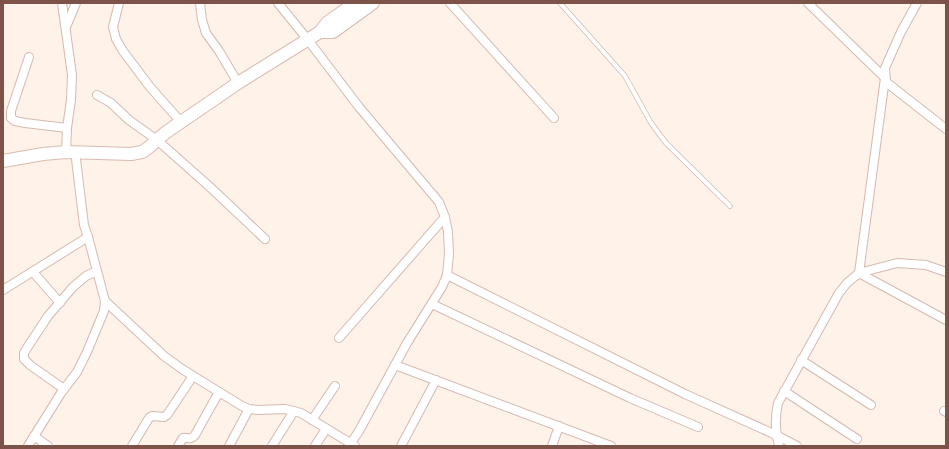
<svg xmlns="http://www.w3.org/2000/svg" width="949" height="449" viewBox="0 0 949 449" font-family="'IBM Plex Sans',sans-serif">
  <style>
    .lines { fill: none; stroke-linecap: round; stroke-linejoin: round }
    .lane-casing { stroke: #d5b9af; stroke-width: 5.5 }
    .street-casing { stroke: #d5b9af; stroke-width: 10 }
    .secondary-casing { stroke: #dabaaf; stroke-width: 14 }
    .lane { stroke: #fff; stroke-width: 4 }
    .street { stroke: #fff; stroke-width: 8 }
    .secondary { stroke: #fff; stroke-width: 12 }
  </style>
  <rect width="100%" height="100%" fill="#fef2e9"/>
  <g class="lines">
    <g class="lane-casing">
      <polyline id="lane" points="560,3 625,76 651,123 666,143 730,206"/>
    </g>
    <g class="street-casing">
      <g id="street">
        <polyline points="62,3 72,75 71,100 67,128 66,152"/>
        <polyline points="119,3 113,27 116,39 123,51 150,87 181,122"/>
        <polyline points="200,3 202,20 206,33 219,51 238,83"/>
        <polyline points="278,3 308,40 359,107 439,202 445,217 448,232 449,254 447,275 442,287 407,343 359,431 349,446"/>
        <polyline points="450,3 554,118"/>
        <polyline points="808,3 885,78 859,273 946,320"/>
        <polyline points="917,3 901,32 885,68 886,82 946,129"/>
        <polyline points="66,27 76,3"/>
        <polyline points="29,57 11,111 11,118 15,121 25,123 67,128"/>
        <polyline points="97,95 111,103 129,120 157,140 210,187 265,239"/>
        <polyline points="33,272 60,303"/>
        <polyline points="447,275 685,394 776,435 797,446"/>
        <polyline points="3,290 88,237 84,225 75,151"/>
        <polyline points="105,301 164,356 182,369 219,392 242,406 249,409 258,410 285,409 301,413 355,446"/>
        <polyline points="432,304 630,398 698,427"/>
        <polyline points="339,338 445,217"/>
        <polyline points="801,360 871,405"/>
        <polyline points="395,365 611,446"/>
        <polyline points="64,389 30,365 24,359 24,353 27,348 48,316 73,287 86,276 97,271"/>
        <polyline points="784,391 857,439"/>
        <polyline points="944,411 946,412"/>
        <polyline points="312,420 335,386"/>
        <polyline points="34,436 48,446"/>
        <polyline points="28,446 61,393 77,372 87,352 104,311 105,301 88,237"/>
        <polyline points="132,446 149,418 152,416 164,417 167,415 193,376"/>
        <path d="M178,446L183,438C189,437 190,441 195,435L219,392"/>
        <polyline points="229,446 249,409"/>
        <polyline points="272,446 294,411"/>
        <polyline points="315,446 326,429"/>
        <polyline points="401,446 436,380"/>
        <polyline points="552,446 559,426"/>
        <path d="M779,446C775,432 775,417 778,403L839,293L847,283L859,273L897,263L926,265L946,272"/>
      </g>
    </g>
    <g class="secondary-casing">
      <g id="secondary">
        <polyline points="320,32 333,32 373,3"/>
        <polyline points="3,161 43,154 66,152 131,154 142,152 148,148 165,133 181,122 238,83 320,32 327,23 355,3"/>
      </g>
    </g>
    <use href="#lane" class="lane"/>
    <use href="#street" class="street"/>
    <use href="#secondary" class="secondary"/>
  </g>
  <rect width="949" height="449" fill="none" stroke="#7c5249" stroke-width="8"/>
</svg>
